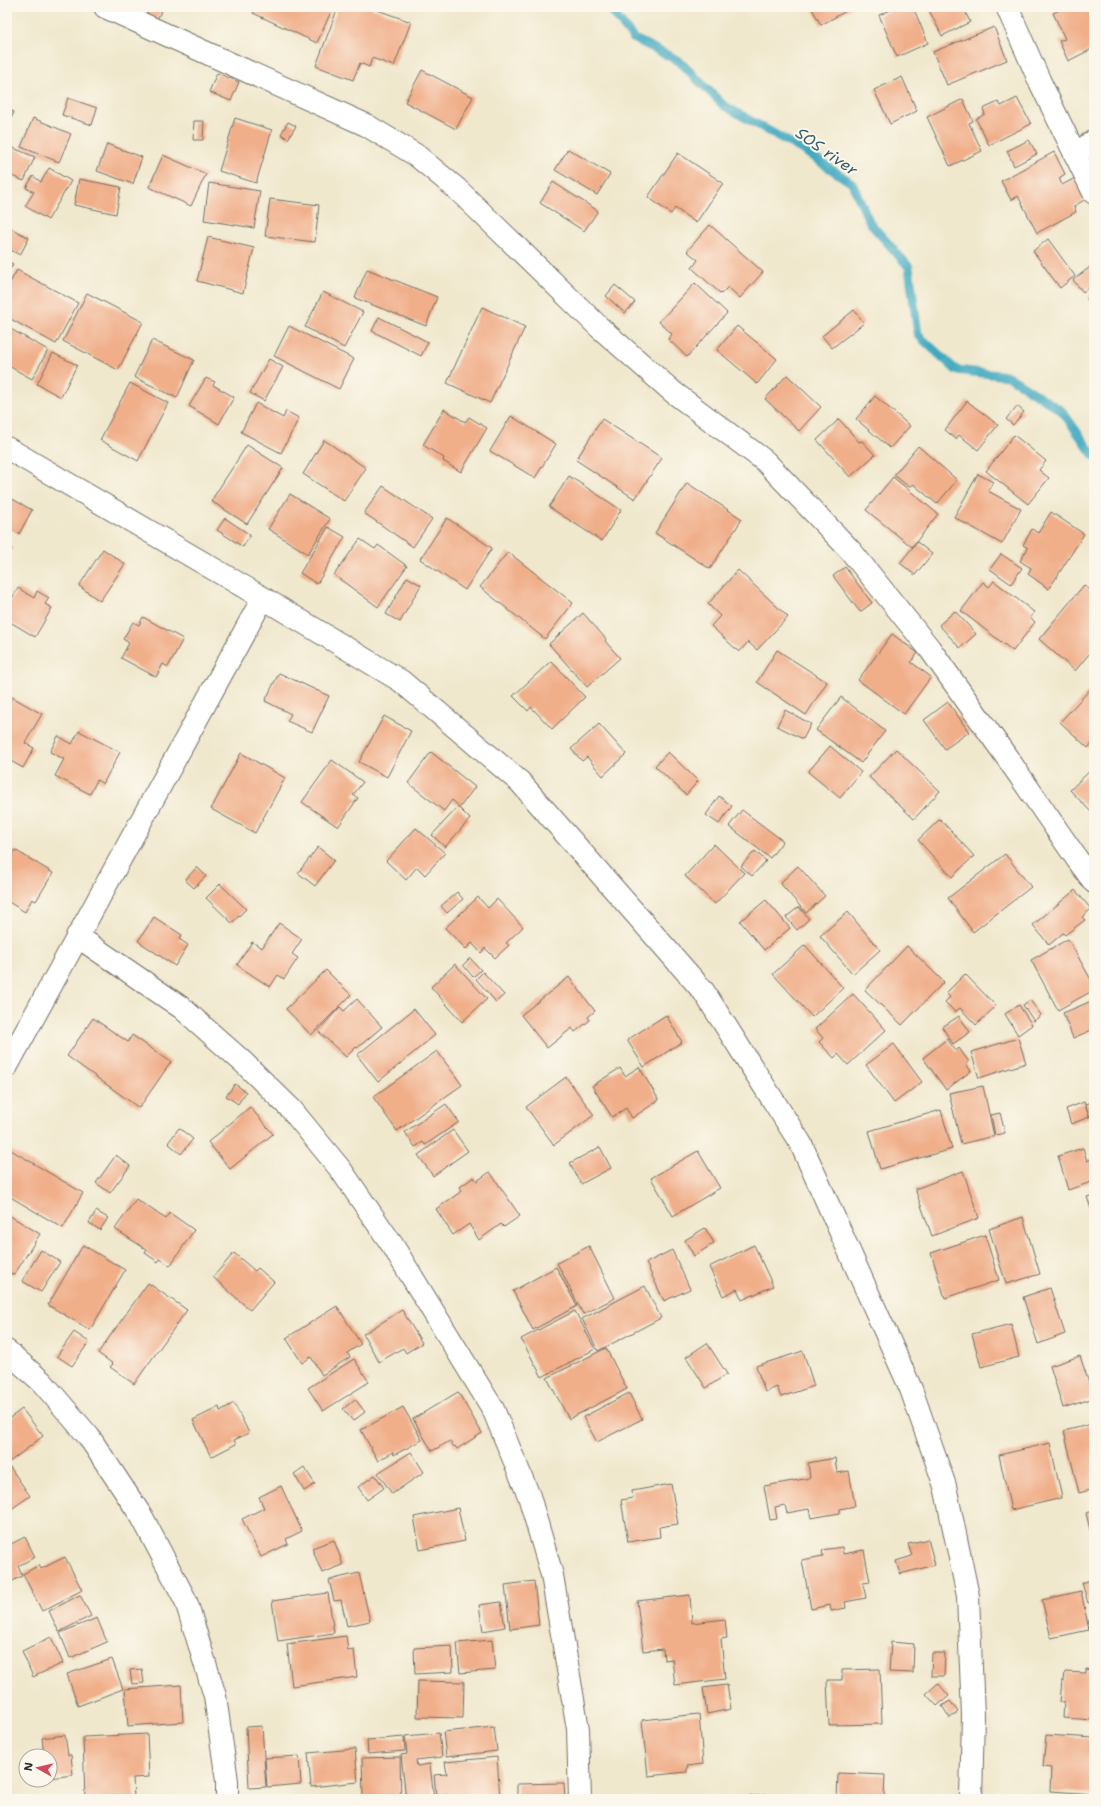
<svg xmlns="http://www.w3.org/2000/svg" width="1101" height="1806" viewBox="0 0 1101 1806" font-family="'Shantell Sans',sans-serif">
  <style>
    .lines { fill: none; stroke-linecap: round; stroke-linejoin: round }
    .stream { stroke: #41a9c0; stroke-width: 9 }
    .building { fill: #f0ae89 }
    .street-casing { stroke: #706d64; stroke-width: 24 }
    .street { stroke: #fff; stroke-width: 22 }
    .labels { text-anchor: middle; stroke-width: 4; stroke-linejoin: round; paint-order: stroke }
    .water-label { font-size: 16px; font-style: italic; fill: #345d67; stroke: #fbf7ec }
  </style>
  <rect width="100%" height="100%" fill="#fbf7ec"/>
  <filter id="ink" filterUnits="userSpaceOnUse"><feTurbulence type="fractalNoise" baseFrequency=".025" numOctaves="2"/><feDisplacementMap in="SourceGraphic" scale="8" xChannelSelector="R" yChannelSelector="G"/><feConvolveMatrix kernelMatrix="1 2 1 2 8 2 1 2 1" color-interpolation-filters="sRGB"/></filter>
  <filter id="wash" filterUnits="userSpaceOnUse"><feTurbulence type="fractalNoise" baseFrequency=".012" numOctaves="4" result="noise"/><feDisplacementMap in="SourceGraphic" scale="16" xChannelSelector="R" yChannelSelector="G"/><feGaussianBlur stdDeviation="0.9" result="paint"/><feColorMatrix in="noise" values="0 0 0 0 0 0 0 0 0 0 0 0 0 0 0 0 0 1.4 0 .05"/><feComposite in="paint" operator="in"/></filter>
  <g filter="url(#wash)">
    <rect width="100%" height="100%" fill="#f0e8cd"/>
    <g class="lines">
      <polyline class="stream" points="609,7 633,38 679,61 723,105 801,149 852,183 870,223 909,267 918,335 956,370 1008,376 1062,411 1094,456"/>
    </g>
    <g id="blocks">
      <g class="building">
        <polygon points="134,7 161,7 163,8 156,21"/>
        <polygon points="256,7 333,7 317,43 253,13"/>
        <polygon points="338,7 369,7 411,22 394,66 372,58 369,67 360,63 353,80 316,66"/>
        <polygon points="811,7 853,7 821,25"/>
        <polygon points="898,7 913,7 928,43 897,57 879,15"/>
        <polygon points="935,7 963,7 970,22 942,36 929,10"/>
        <polygon points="1066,7 1090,7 1092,13 1094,12 1094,48 1068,61 1059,41 1065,39 1053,13"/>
        <polygon points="994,27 1007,60 947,85 933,52"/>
        <polygon points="422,70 473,97 456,129 405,102"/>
        <polygon points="217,73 239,82 231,101 209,92"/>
        <polygon points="902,77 917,111 890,124 874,90"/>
        <polygon points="68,98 97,108 92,125 62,115"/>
        <polygon points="1017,98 1031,124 989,145 976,119 985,114 983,109 998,102 1001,106"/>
        <polygon points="963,99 973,121 969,123 982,151 950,166 927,117"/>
        <polygon points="7,109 14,112 7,128"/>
        <polygon points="33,118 71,134 59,162 21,147"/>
        <polygon points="235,118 272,130 256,183 219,171"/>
        <polygon points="194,121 204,121 203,140 193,140"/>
        <polygon points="288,122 296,126 288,139 281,134"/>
        <polygon points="1029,140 1037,154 1014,166 1007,151"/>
        <polygon points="107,144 142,157 133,184 97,171"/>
        <polygon points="11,147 35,157 24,181 7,174 7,156"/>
        <polygon points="568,149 610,174 597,195 555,170"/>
        <polygon points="1054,152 1065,174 1059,178 1062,185 1075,178 1086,199 1074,206 1076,212 1037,233 1018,196 1011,200 1001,181"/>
        <polygon points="678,153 723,183 696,223 675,208 671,214 648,197"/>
        <polygon points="163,155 206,174 191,206 149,187"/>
        <polygon points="49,168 71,181 48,220 25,206 34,192 26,188 33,176 41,182"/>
        <polygon points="79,179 121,187 116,214 74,205"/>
        <polygon points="553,182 598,211 584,231 540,203"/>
        <polygon points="209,183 260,191 254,228 204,220"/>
        <polygon points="270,199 319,205 315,242 265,236"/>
        <polygon points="710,225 763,272 740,298 728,287 721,294 692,268 698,260 687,251"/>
        <polygon points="7,226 29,238 20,255 7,248"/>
        <polygon points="208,237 254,248 243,293 197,281"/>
        <polygon points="1048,239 1075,276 1060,288 1033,251"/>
        <polygon points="7,261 13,264 7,275"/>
        <polygon points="1094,264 1094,283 1083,292 1073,280"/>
        <polygon points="367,269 437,297 426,326 355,298"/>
        <polygon points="17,270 78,303 56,344 7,317 7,288"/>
        <polygon points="695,283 727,313 687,357 668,339 672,334 659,322"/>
        <polygon points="615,285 635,302 625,313 606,296"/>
        <polygon points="323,292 363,312 344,348 305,327"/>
        <polygon points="1094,292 1094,306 1087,299"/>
        <polygon points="87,293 143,322 118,370 63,341"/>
        <polygon points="482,307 525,327 490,403 447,383"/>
        <polygon points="854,310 864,323 832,348 822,336"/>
        <polygon points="379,317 428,342 421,356 372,331"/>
        <polygon points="289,326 354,359 339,389 274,356"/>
        <polygon points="737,326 777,359 757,384 717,350"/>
        <polygon points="7,327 48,350 32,379 7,365"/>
        <polygon points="152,340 194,360 177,398 134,377"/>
        <polygon points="53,353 77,365 61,397 37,384"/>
        <polygon points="269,359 283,367 264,401 250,393"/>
        <polygon points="787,375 821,407 799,431 765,399"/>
        <polygon points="206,378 215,382 213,385 234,397 219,424 189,406"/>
        <polygon points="130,383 168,403 138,461 100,440"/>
        <polygon points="875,396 910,426 890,448 856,419"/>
        <polygon points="967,401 998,425 978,450 959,435 956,439 945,430"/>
        <polygon points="256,403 283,418 286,411 299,418 281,453 241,432"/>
        <polygon points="1017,406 1024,412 1013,425 1006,419"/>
        <polygon points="444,409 465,422 469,417 487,428 461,472 443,461 444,458 423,445"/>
        <polygon points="511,416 556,444 535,478 490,451"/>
        <polygon points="602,419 662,458 635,499 576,460"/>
        <polygon points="839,419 859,442 862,441 875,455 850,477 817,440"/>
        <polygon points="1014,435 1046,461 1039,470 1049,478 1028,504 986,471"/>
        <polygon points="324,440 366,468 344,501 303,474"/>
        <polygon points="247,445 283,468 247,524 211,501"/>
        <polygon points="918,446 957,480 937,504 913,484 909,487 894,475"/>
        <polygon points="978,474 993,482 988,491 1021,509 1002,544 954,517"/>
        <polygon points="569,476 621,510 602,541 549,507"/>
        <polygon points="893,477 938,514 912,547 866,510"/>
        <polygon points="687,483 742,519 710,569 655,533"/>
        <polygon points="383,486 432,519 413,547 364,513"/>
        <polygon points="290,494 330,519 308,554 268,529"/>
        <polygon points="7,496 32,510 19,534 7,527"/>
        <polygon points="1051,512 1084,534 1049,589 1028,574 1031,568 1020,561 1028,548 1023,545 1032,529 1038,533"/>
        <polygon points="225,518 250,535 243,547 217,530"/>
        <polygon points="447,518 492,548 465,590 420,559"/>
        <polygon points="328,527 345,537 317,584 300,573"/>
        <polygon points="360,539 375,549 378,545 407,566 378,607 334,575"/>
        <polygon points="917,542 932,554 915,575 900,563"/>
        <polygon points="7,546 12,549 7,557"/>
        <polygon points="103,549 125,564 100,601 79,586"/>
        <polygon points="508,552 573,603 545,639 480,587"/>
        <polygon points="1001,554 1022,568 1011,584 990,569"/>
        <polygon points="845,567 872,603 860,612 833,576"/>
        <polygon points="738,570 788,617 757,650 748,642 739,652 711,626 720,616 708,604"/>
        <polygon points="407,577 421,585 400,622 386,614"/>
        <polygon points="994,581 1034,612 1030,618 1035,622 1013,651 961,611 983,582 989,587"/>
        <polygon points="1084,585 1094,593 1094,648 1075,671 1039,639"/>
        <polygon points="18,588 34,598 37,591 49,598 45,604 52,608 35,637 7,620 7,607"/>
        <polygon points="955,611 976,634 960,648 939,625"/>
        <polygon points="583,613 606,639 605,641 620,658 587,687 549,644"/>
        <polygon points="143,617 183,639 168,667 163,664 156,677 121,658 129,643 123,639 133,622 139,625"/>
        <polygon points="892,634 918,653 911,662 931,677 904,714 858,680"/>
        <polygon points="777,650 827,682 806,715 757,682"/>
        <polygon points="551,661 585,697 552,729 531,707 528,711 513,696"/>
        <polygon points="279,673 329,696 312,732 287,721 291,714 265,701"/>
        <polygon points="1094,685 1094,741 1088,748 1060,722"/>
        <polygon points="12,697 42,714 25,743 34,748 23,768 7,759 7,707"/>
        <polygon points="841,697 885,731 861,763 816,730"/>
        <polygon points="948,702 969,732 945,749 924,720"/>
        <polygon points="785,710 811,724 803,739 777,726"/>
        <polygon points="384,716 411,731 387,777 359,762"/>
        <polygon points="599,724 626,754 603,776 587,757 582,761 571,749"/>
        <polygon points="79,731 120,752 103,784 97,780 90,794 55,776 64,759 50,752 58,736 72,744"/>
        <polygon points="830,746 861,772 840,798 808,772"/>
        <polygon points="896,749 940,791 914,819 869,777"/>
        <polygon points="431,752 475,787 460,807 452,800 444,811 408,783"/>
        <polygon points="668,752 698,781 686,795 655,766"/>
        <polygon points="241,753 285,778 255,833 211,809"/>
        <polygon points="332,760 363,782 353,795 358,798 338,827 302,802"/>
        <polygon points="1094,767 1094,810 1092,813 1070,790"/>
        <polygon points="719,796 732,806 719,824 706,815"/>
        <polygon points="458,807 470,819 445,847 432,835"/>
        <polygon points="742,810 783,841 770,858 729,826"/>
        <polygon points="940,819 974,856 952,877 918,840"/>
        <polygon points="416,828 445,853 425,875 417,867 406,880 386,861"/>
        <polygon points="714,844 744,873 715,904 685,876"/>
        <polygon points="318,847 334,860 315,886 298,873"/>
        <polygon points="15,850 53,873 36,901 32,899 25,912 7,901 7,859 9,860"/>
        <polygon points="755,851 766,861 752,876 741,866"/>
        <polygon points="1005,854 1031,887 973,932 948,898"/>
        <polygon points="798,866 825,896 806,913 780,883"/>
        <polygon points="197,867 206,876 194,888 185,880"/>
        <polygon points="220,884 246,909 232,923 206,898"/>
        <polygon points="1075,890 1091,909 1082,917 1085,920 1065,935 1063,933 1049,945 1033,925"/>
        <polygon points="457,892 463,899 447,913 441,906"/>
        <polygon points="478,897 488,908 497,899 523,927 506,943 509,945 495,958 485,948 481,953 472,943 466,949 445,928"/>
        <polygon points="766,900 790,928 764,950 740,921"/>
        <polygon points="799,907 809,919 797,930 786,917"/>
        <polygon points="848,912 880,950 853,974 820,936"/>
        <polygon points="154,917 182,935 179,939 188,945 175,966 138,941"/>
        <polygon points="279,923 302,939 292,954 298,958 284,979 278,975 270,987 237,965 252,942 262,948"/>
        <polygon points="1068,939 1094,985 1094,990 1058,1010 1031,960"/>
        <polygon points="805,945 843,988 812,1017 773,974"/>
        <polygon points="907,946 944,982 902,1025 865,990"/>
        <polygon points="470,958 481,970 473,977 463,965"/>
        <polygon points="455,964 487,999 462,1022 431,987"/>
        <polygon points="326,970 351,995 311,1035 286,1009"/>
        <polygon points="483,972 504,995 496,1002 476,979"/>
        <polygon points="965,974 996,1006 976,1025 960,1008 955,1012 945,1002 950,997 946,993"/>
        <polygon points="569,977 595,1011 588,1017 590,1020 575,1032 572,1028 547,1048 521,1015"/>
        <polygon points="853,994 886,1030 848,1065 838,1054 834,1058 819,1042 823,1038 815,1029"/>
        <polygon points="357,999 382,1027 357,1048 356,1047 346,1057 318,1031 340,1007 344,1011"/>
        <polygon points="1030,1000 1041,1015 1034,1021 1023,1005"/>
        <polygon points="1094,1000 1094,1029 1073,1038 1063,1013"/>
        <polygon points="1019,1005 1032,1025 1018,1035 1005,1014"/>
        <polygon points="414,1009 435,1035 378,1082 357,1055"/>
        <polygon points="666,1015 682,1042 644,1067 627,1040"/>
        <polygon points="959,1016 970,1032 953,1044 942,1027"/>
        <polygon points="93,1018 128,1042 132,1035 171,1062 139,1108 67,1056"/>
        <polygon points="1018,1038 1026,1063 979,1078 971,1052"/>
        <polygon points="947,1039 956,1051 959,1048 969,1062 966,1064 971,1071 946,1090 923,1058"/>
        <polygon points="894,1044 922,1082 894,1103 866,1065"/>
        <polygon points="437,1051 462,1085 397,1131 373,1097"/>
        <polygon points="639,1067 659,1100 632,1118 626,1108 612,1117 592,1086 620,1068 625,1076"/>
        <polygon points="566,1077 594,1115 554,1145 526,1107"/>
        <polygon points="235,1084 246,1092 238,1104 226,1096"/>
        <polygon points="983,1086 994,1136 961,1144 949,1093"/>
        <polygon points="1094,1101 1094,1115 1090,1117 1085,1104"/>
        <polygon points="1084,1102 1089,1117 1071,1124 1066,1109"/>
        <polygon points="446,1104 459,1122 425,1145 423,1142 415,1147 405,1132"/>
        <polygon points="250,1107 273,1134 230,1169 208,1142"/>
        <polygon points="941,1110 952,1149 880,1169 869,1131"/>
        <polygon points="1000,1113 1005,1133 995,1135 991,1115"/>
        <polygon points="179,1128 193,1139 181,1154 168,1143"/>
        <polygon points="453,1130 468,1151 433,1176 418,1155"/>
        <polygon points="600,1147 611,1168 581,1184 570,1163"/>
        <polygon points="1083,1148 1087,1161 1093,1158 1094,1181 1068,1190 1058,1156"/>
        <polygon points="11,1150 83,1193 63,1228 7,1195 7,1156"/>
        <polygon points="698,1151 720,1188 673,1216 651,1178"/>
        <polygon points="116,1155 130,1166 110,1193 96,1183"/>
        <polygon points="963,1171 979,1218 932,1236 915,1189"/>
        <polygon points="490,1172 520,1216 504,1227 501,1224 479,1240 469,1224 453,1235 436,1209 462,1191 460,1187 474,1177 477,1181"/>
        <polygon points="1094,1195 1094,1217 1087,1197"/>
        <polygon points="136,1199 166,1219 170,1213 194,1230 170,1266 160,1259 158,1262 145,1253 147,1250 115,1229"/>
        <polygon points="96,1211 108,1218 100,1230 89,1223"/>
        <polygon points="7,1214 40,1234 14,1275 7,1271"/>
        <polygon points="1023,1217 1040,1274 1006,1284 989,1229"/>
        <polygon points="705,1228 714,1243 694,1256 685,1240"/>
        <polygon points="985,1235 999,1280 945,1298 931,1253"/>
        <polygon points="83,1245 125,1270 90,1330 48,1305"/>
        <polygon points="754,1245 773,1286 742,1300 737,1289 723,1296 709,1267"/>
        <polygon points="589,1246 615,1298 583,1314 557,1263"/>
        <polygon points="41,1250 60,1262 41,1292 22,1281"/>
        <polygon points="672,1250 690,1289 664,1301 646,1263"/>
        <polygon points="234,1253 255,1271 258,1268 274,1282 250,1310 213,1277"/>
        <polygon points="556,1267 577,1306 533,1330 513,1291"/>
        <polygon points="148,1283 187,1310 134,1384 110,1367 113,1364 98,1353"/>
        <polygon points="645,1286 661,1318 598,1351 582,1319"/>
        <polygon points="1050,1288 1065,1334 1038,1344 1023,1297"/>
        <polygon points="337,1306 361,1344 347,1353 350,1357 322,1375 311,1357 302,1363 286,1338"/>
        <polygon points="402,1310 422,1343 406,1353 403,1348 379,1362 363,1334"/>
        <polygon points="575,1311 595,1349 542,1377 521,1339"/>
        <polygon points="1011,1324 1019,1357 981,1367 972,1334"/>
        <polygon points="74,1332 89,1342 72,1366 57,1356"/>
        <polygon points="707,1343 727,1374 706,1388 686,1357"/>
        <polygon points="606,1348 627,1389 569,1419 547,1378"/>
        <polygon points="803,1351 814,1386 781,1397 777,1387 765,1392 756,1366"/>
        <polygon points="1080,1356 1094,1398 1063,1408 1050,1366"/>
        <polygon points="354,1359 369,1382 323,1411 308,1388"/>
        <polygon points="458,1392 482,1433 457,1449 455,1446 454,1447 450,1441 432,1451 413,1419"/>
        <polygon points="629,1393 642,1419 597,1442 583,1417"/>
        <polygon points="355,1399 365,1412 353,1421 343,1409"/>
        <polygon points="234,1403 249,1433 234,1440 236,1444 211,1457 193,1420 219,1407 220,1411"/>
        <polygon points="403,1407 422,1440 394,1455 393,1452 378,1461 361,1430"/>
        <polygon points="22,1409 43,1436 7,1464 7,1420"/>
        <polygon points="1092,1424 1094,1430 1094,1489 1079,1493 1064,1431"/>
        <polygon points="1050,1443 1062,1498 1011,1510 999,1455"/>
        <polygon points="411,1452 424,1472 392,1494 378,1473"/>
        <polygon points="835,1458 837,1473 849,1471 855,1506 840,1509 840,1513 811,1518 809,1509 787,1513 785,1505 775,1507 777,1519 770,1520 764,1486 810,1478 808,1463"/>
        <polygon points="10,1467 30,1496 7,1512 7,1469"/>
        <polygon points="304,1467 315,1484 304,1491 294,1474"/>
        <polygon points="375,1475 384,1488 367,1500 358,1487"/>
        <polygon points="671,1484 678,1524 659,1527 660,1537 628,1542 621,1500 633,1498 632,1491"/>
        <polygon points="281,1486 302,1531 286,1539 288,1544 261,1557 242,1519 264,1508 259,1497"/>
        <polygon points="458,1508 465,1541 420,1550 414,1517"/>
        <polygon points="1094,1511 1094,1542 1093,1542 1086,1513"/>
        <polygon points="25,1537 35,1557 18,1566 22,1576 7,1584 7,1546"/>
        <polygon points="928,1539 935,1565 900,1574 896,1561 912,1556 908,1544"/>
        <polygon points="334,1540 343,1565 322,1573 312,1548"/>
        <polygon points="842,1547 843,1554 864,1550 870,1582 863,1583 866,1598 845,1602 846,1608 831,1611 830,1605 811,1609 802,1560 823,1556 822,1550"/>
        <polygon points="65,1557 82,1590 42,1611 23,1574 39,1565 41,1569"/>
        <polygon points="359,1573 370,1621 347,1626 341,1600 334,1601 329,1580"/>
        <polygon points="1094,1579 1094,1601 1088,1603 1082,1583"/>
        <polygon points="534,1581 539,1625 510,1629 505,1585"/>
        <polygon points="1081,1591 1089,1630 1051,1638 1042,1600"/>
        <polygon points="328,1593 334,1633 278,1641 272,1601"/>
        <polygon points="80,1595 91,1616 59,1632 49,1611"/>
        <polygon points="690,1595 692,1623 725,1619 727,1638 721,1639 725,1679 675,1685 672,1659 664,1660 663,1649 643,1651 637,1601"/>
        <polygon points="501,1602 505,1627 483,1631 479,1605"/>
        <polygon points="97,1618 107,1642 70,1658 60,1633"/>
        <polygon points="346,1636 348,1651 354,1650 357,1677 292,1686 287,1644"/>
        <polygon points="51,1637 63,1663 33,1677 22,1651"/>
        <polygon points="492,1640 495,1670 460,1673 457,1643"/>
        <polygon points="891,1642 914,1644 913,1673 889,1672"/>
        <polygon points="452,1646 453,1672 415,1674 414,1648"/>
        <polygon points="932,1653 945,1653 944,1676 931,1676"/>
        <polygon points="112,1659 123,1689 78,1706 67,1674"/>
        <polygon points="142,1669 144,1683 132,1684 130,1670"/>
        <polygon points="880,1669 882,1724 829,1725 827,1680 842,1680 842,1670"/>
        <polygon points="1086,1669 1094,1670 1094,1720 1063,1718 1064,1702 1060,1702 1062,1680 1064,1681 1065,1672 1086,1673"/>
        <polygon points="418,1681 464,1682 463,1718 417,1717"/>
        <polygon points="938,1683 949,1696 937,1706 926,1694"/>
        <polygon points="181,1685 183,1722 128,1726 125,1689"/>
        <polygon points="727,1685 731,1709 707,1714 703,1688"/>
        <polygon points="950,1701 958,1712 950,1718 942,1706"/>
        <polygon points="699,1714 703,1764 687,1766 687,1772 648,1776 642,1720"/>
        <polygon points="262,1726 266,1787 249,1788 246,1727"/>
        <polygon points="494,1727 497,1751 446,1757 443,1732"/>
        <polygon points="439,1733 442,1757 416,1760 417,1766 430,1764 434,1799 406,1799 401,1755 407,1754 405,1736"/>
        <polygon points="147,1734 149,1777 133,1778 134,1799 85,1799 83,1737"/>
        <polygon points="65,1735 68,1755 71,1755 73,1775 50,1778 50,1756 44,1756 42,1738"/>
        <polygon points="1046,1735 1094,1738 1094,1794 1050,1791 1051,1768 1043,1767"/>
        <polygon points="404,1737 405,1751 368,1754 367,1740"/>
        <polygon points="355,1749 358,1782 311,1787 308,1753"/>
        <polygon points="299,1756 301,1784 267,1787 265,1758"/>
        <polygon points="400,1757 401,1799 363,1799 362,1758"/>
        <polygon points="497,1757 500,1799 446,1799 446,1794 436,1795 434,1775 447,1774 445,1762"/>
        <polygon points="838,1773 885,1775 884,1799 837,1799"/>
        <polygon points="564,1783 565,1799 517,1799 517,1784"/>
        <polygon points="767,1795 767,1799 729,1799 729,1798"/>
      </g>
    </g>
  </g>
  <g filter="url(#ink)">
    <use href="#blocks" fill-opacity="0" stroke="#706d64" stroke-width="1"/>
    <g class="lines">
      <g class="street-casing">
        <g id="street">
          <polyline points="105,7 366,125 416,155 457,189 599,327 673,392 765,461 850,550 930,649 1008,759 1077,859 1094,882"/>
          <polyline points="1007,7 1040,82 1094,193"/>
          <polyline points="1075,154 1094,141"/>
          <polyline points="7,448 263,598 401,681 520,782 704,992 801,1144 911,1389 945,1486 968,1596 973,1715 971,1799"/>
          <polyline points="77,936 182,1008 243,1062 291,1109 341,1170 393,1246 493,1409 529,1496 552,1575 578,1729 580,1799"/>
          <polyline points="7,1066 263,598"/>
          <polyline points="7,1351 42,1382 89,1437 142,1517 186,1601 215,1696 227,1781 227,1799"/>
        </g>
      </g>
      <use href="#street" class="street"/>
    </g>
  </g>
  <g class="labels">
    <g class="water-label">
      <text transform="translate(827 151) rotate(35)" y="6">SOS river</text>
    </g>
  </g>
  <rect width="1101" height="1806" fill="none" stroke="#fbf7ec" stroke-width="24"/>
  <g transform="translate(38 1768) rotate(278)"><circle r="19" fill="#fbf7ec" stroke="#a8a59f"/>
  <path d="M0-3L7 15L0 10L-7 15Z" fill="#d1495b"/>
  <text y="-6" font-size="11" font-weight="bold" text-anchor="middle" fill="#2b2b2b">N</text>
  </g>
</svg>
